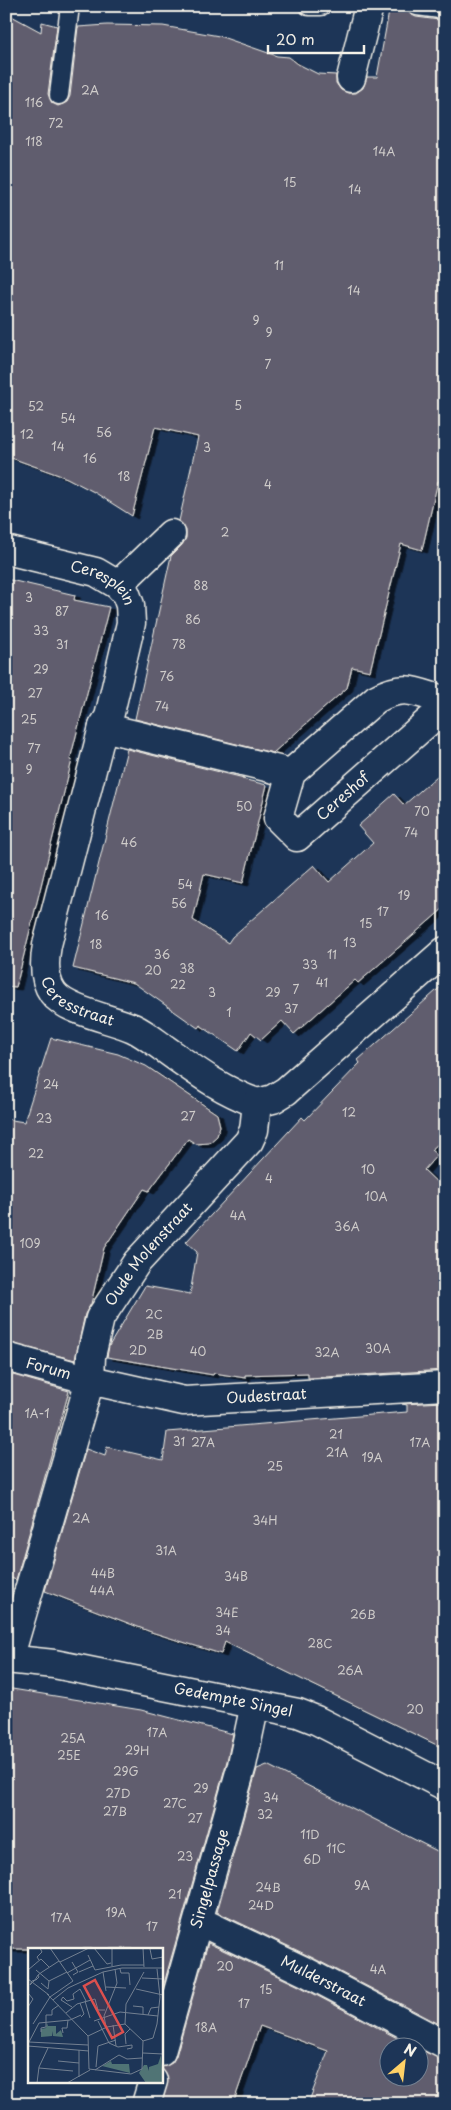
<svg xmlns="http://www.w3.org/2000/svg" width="451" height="2110" viewBox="0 0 451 2110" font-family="'Playpen Sans',sans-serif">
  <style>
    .building { fill: #615d6e; stroke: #f4f1e8; filter: url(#shadow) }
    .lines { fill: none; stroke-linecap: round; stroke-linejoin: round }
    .lane-casing { stroke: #f4f1e8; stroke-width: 21 }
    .street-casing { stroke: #f4f1e8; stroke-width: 31 }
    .lane { stroke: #1d3557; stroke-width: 18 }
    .street { stroke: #1d3557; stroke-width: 28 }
    .labels { text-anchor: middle; stroke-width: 5; stroke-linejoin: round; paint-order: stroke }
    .number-label { font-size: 12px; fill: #cfccca }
    .street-label { font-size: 15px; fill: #f4f1e8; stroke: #1d3557 }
    .inset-road { fill: none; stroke: #738091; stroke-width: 1 }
    .view { fill: #dc504e; fill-opacity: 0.15; stroke: #dc504e; stroke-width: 2.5 }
    .inset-edge { fill: none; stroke: #f4f1e8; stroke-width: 2.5 }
  </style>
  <defs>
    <filter id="shadow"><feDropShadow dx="5.5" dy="3" stdDeviation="0" flood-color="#0009"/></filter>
  </defs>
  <rect width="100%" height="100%" fill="#1d3557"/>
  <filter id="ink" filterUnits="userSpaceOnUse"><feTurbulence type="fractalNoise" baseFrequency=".02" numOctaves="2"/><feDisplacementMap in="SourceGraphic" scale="10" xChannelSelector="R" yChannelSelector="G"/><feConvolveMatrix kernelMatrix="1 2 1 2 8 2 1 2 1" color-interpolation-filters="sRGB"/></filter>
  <g filter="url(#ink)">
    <g class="building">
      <polygon points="390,6 407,6 410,14 416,17 439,20 445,18 445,482 438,481 422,550 401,544 370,671 352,667 347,688 273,753 135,719 171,556 182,545 186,538 186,530 179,521 198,437 155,427 132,516 94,492 67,478 6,456 6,13 41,32 42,22 57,26 48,94 52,103 58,106 67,102 70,96 78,27 107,25 163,26 219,36 277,56 289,57 298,64 318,74 336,75 336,83 341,90 348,93 356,93 363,88 367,77 377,77"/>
      <polygon points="6,579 75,595 74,600 109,607 77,732 70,760 72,760 16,987 6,986"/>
      <polygon points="127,749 244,778 242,779 267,785 243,883 204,874 193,920 228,943 232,937 314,865 329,882 373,843 358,826 394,794 404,805 445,769 445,907 358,983 355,980 294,1034 282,1021 261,1040 251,1032 238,1051 200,1025 198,1028 134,983 73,968"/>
      <polygon points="445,983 445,1138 431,1150 437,1155 424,1170 445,1190 445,1370 308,1378 308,1373 245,1375 245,1378 214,1373 213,1375 107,1357 109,1346 145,1286 190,1294 197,1252 186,1242 302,1117 305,1120 360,1063 358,1060"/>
      <polygon points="51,1038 118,1054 146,1066 217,1114 220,1126 217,1136 209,1143 196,1144 188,1139 149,1191 144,1189 104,1248 91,1304 85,1314 75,1360 6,1342 6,1119 24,1122"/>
      <polygon points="6,1373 69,1391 16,1580 6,1576"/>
      <polygon points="445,1402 445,1749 225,1642 221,1654 151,1632 45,1591 86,1449 105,1456 107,1447 163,1460 167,1432 407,1412 407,1405 402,1404"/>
      <polygon points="6,1688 141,1710 233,1734 227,1761 161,1994 161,1949 6,1949"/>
      <polygon points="267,1765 445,1855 445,2027 313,1958 217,1912 257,1769"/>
      <polygon points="208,1943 299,1986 416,2048 388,2048 388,2078 418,2078 418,2049 445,2060 445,2104 308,2104 328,2051 260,2026 233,2104 162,2104 168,2078 161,2067 172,2063 176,2056"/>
    </g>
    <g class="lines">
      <g class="lane-casing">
        <g id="lane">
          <polyline points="309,6 321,6"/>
          <polyline points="417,6 440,9"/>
          <polyline points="59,95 70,6"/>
        </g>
      </g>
      <g class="street-casing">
        <g id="street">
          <polyline points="351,78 369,6"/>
          <path id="s1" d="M6,550L96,572L118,585L126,594L130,605L131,623L109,717L103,727L47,945C44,961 43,979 53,993C66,1011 113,1019 133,1028C144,1033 155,1042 165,1049C196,1071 221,1090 257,1103"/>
          <polyline points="118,585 171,534"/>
          <path id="s2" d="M445,701C416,692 404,683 376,699L291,773L278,818L297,837L445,707"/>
          <polyline points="103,727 291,773"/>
          <polyline points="257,1103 273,1099 286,1091 445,951"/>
          <path id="s3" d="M6,1357L90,1380L184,1401L445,1386"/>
          <path id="s4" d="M6,1659L54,1664L298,1713L316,1720L445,1786"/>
          <path id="s5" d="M9,1659L90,1380L91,1356L100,1318L137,1262L249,1141L254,1130L257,1103"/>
          <path id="s6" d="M199,1921L306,1972L445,2045"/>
          <path id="s7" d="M161,2052L242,1765L255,1704"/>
          <polyline points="146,2104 153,2081"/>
        </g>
      </g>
      <use href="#lane" class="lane"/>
      <use href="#street" class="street"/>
    </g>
  </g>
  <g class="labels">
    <g class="number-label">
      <text x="90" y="95">2A</text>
      <text x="34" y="107">116</text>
      <text x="56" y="128">72</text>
      <text x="34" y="146">118</text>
      <text x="384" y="156">14A</text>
      <text x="290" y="187">15</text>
      <text x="355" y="194">14</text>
      <text x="279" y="270">11</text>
      <text x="354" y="295">14</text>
      <text x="256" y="325">9</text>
      <text x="269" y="337">9</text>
      <text x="268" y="369">7</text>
      <text x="238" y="410">5</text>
      <text x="36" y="411">52</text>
      <text x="68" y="423">54</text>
      <text x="104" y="437">56</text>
      <text x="27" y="439">12</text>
      <text x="58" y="451">14</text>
      <text x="207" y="452">3</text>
      <text x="90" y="463">16</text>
      <text x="124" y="481">18</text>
      <text x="268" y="489">4</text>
      <text x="225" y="537">2</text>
      <text x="201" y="590">88</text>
      <text x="29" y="602">3</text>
      <text x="62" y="616">87</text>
      <text x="193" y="624">86</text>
      <text x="41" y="635">33</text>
      <text x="62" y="649">31</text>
      <text x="179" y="649">78</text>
      <text x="41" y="674">29</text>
      <text x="167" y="681">76</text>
      <text x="35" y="698">27</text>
      <text x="162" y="711">74</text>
      <text x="29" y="724">25</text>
      <text x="34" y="753">77</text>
      <text x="29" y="774">9</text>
      <text x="244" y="811">50</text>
      <text x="422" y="816">70</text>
      <text x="411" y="837">74</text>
      <text x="129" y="847">46</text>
      <text x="185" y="889">54</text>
      <text x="404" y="900">19</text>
      <text x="179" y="908">56</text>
      <text x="383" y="916">17</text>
      <text x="102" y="920">16</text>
      <text x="366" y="928">15</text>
      <text x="350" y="947">13</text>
      <text x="96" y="949">18</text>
      <text x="162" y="959">36</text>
      <text x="332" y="959">11</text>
      <text x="310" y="969">33</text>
      <text x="187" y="973">38</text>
      <text x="153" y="975">20</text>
      <text x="322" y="987">41</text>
      <text x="178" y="989">22</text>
      <text x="296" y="994">7</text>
      <text x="212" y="997">3</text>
      <text x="273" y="997">29</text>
      <text x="291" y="1013">37</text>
      <text x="229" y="1017">1</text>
      <text x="51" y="1089">24</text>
      <text x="349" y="1117">12</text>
      <text x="188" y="1121">27</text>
      <text x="44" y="1123">23</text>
      <text x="36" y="1158">22</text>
      <text x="368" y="1174">10</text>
      <text x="269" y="1183">4</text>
      <text x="376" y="1201">10A</text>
      <text x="238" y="1220">4A</text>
      <text x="347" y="1231">36A</text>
      <text x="30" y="1248">109</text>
      <text x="154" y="1319">2C</text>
      <text x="155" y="1339">2B</text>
      <text x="378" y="1353">30A</text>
      <text x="138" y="1355">2D</text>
      <text x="198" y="1356">40</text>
      <text x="327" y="1357">32A</text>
      <text x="37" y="1418">1A-1</text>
      <text x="336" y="1439">21</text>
      <text x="179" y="1446">31</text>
      <text x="203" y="1447">27A</text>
      <text x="420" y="1447">17A</text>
      <text x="337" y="1457">21A</text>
      <text x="372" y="1462">19A</text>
      <text x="275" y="1471">25</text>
      <text x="81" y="1523">2A</text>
      <text x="265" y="1525">34H</text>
      <text x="166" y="1555">31A</text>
      <text x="103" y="1578">44B</text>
      <text x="236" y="1581">34B</text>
      <text x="102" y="1595">44A</text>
      <text x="227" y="1617">34E</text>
      <text x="363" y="1619">26B</text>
      <text x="223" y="1635">34</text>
      <text x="320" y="1648">28C</text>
      <text x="350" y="1675">26A</text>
      <text x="415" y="1714">20</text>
      <text x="157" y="1737">17A</text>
      <text x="73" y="1743">25A</text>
      <text x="137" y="1755">29H</text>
      <text x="69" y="1760">25E</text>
      <text x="126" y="1776">29G</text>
      <text x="201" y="1793">29</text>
      <text x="118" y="1798">27D</text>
      <text x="271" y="1802">34</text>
      <text x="175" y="1808">27C</text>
      <text x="115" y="1816">27B</text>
      <text x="265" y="1819">32</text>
      <text x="195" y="1823">27</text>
      <text x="310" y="1839">11D</text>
      <text x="336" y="1853">11C</text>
      <text x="185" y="1861">23</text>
      <text x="312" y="1864">6D</text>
      <text x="362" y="1890">9A</text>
      <text x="268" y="1892">24B</text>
      <text x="175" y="1899">21</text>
      <text x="261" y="1910">24D</text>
      <text x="116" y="1917">19A</text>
      <text x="61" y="1922">17A</text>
      <text x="152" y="1931">17</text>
      <text x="225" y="1971">20</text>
      <text x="378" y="1974">4A</text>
      <text x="266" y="1994">15</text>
      <text x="244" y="2008">17</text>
      <text x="206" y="2032">18A</text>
    </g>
    <g class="street-label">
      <text dy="5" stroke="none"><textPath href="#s1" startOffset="104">Ceresplein</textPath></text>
      <text dy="5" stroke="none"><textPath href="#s2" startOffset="320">Cereshof</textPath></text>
      <text dy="5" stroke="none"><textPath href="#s1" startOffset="568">Ceresstraat</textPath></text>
      <text dy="5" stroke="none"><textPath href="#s5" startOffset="434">Oude Molenstraat</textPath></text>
      <text dy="5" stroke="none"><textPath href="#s3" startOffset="44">Forum</textPath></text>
      <text dy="5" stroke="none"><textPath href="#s3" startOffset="266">Oudestraat</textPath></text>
      <text dy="5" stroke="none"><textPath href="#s4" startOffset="231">Gedempte Singel</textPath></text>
      <text dy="5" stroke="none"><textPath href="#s7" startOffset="180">Singelpassage</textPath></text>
      <text dy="5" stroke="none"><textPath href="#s6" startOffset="138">Mulderstraat</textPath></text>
    </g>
  </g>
  <g transform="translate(28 1948)">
    <rect width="135" height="135" fill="#1d3557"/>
    <path d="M19,75L20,78H28V86L33,82L35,89L25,88V83L24,88L13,89V81L18,80ZM133,107L135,135H118L111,125L116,117H119L121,123V119L130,116ZM83,113L84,116H101L102,125L74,118Z" fill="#507475"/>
    <path class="inset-road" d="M66,0L79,16L83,15M84,0V18M115,0L116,19M122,1L124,11L135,9M60,7L67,22L93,17H116M11,12L9,9L14,4L12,0M32,14L61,0M44,14L50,24L45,27M92,21L93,25H101L102,37M0,22L13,11L21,19M8,22L21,33L39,24M51,24L65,18M75,24L78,43M39,25L62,12M10,27L11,29L8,32H7L4,33L2,37L7,32L10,27L14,24L31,13M114,30L135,31M0,31L21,47M13,35L20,41L21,33M78,39L98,40M108,41L135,47M0,45L5,51L0,59M19,46L60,88L61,121L103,126L114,121L115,93L125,90L129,76L132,49L129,21M35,49L39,53L46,51L45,46L52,41L58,53M35,49L33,52L44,59M67,51L70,62H77M25,52L40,40L75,24L94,20H135M57,53L62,70M52,55L56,66L53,69M105,58L115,59V66M38,65L49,56L67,51M53,67L42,72L11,75L1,94L60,97M120,67L123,60L131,59M66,73L92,64L130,68M70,73L81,95M5,76L22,49L45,33L22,0M97,76L98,56L116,24M97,76L115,93M85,77L88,98M78,79L76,68L89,35L87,21M13,84V80L18,79V67H24V62L31,57M35,85L34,80H39L40,72M60,88L79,79L97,76M81,95L90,99L104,97V100L99,101M98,96L97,86L102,81M0,98L61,103M70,98L88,92M115,105L135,106M91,107L99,111L114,110M30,113L51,115M68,119L70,98M11,120L45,123M67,122L91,107M51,129V102M9,135L11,119L20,100M39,135L62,122"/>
    <path class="view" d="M67,32L95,84L84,90L56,38Z"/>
    <rect width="135" height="135" class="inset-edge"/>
  </g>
  <rect width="451" height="2110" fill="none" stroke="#1d3557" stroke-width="25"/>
  <rect x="12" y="12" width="426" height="2085" fill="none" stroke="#f4f1e8" stroke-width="2" filter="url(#ink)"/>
  <g transform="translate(404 2062) rotate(28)"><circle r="24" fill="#1d3557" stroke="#738091"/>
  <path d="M0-4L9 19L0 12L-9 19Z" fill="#ffd166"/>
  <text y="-8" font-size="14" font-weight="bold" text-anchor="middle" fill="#f4f1e8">N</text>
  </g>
  <path d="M268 45v8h96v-8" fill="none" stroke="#f4f1e8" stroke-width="2.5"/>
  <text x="276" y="45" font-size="15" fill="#f4f1e8" stroke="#1d3557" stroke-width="4" paint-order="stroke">20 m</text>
</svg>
